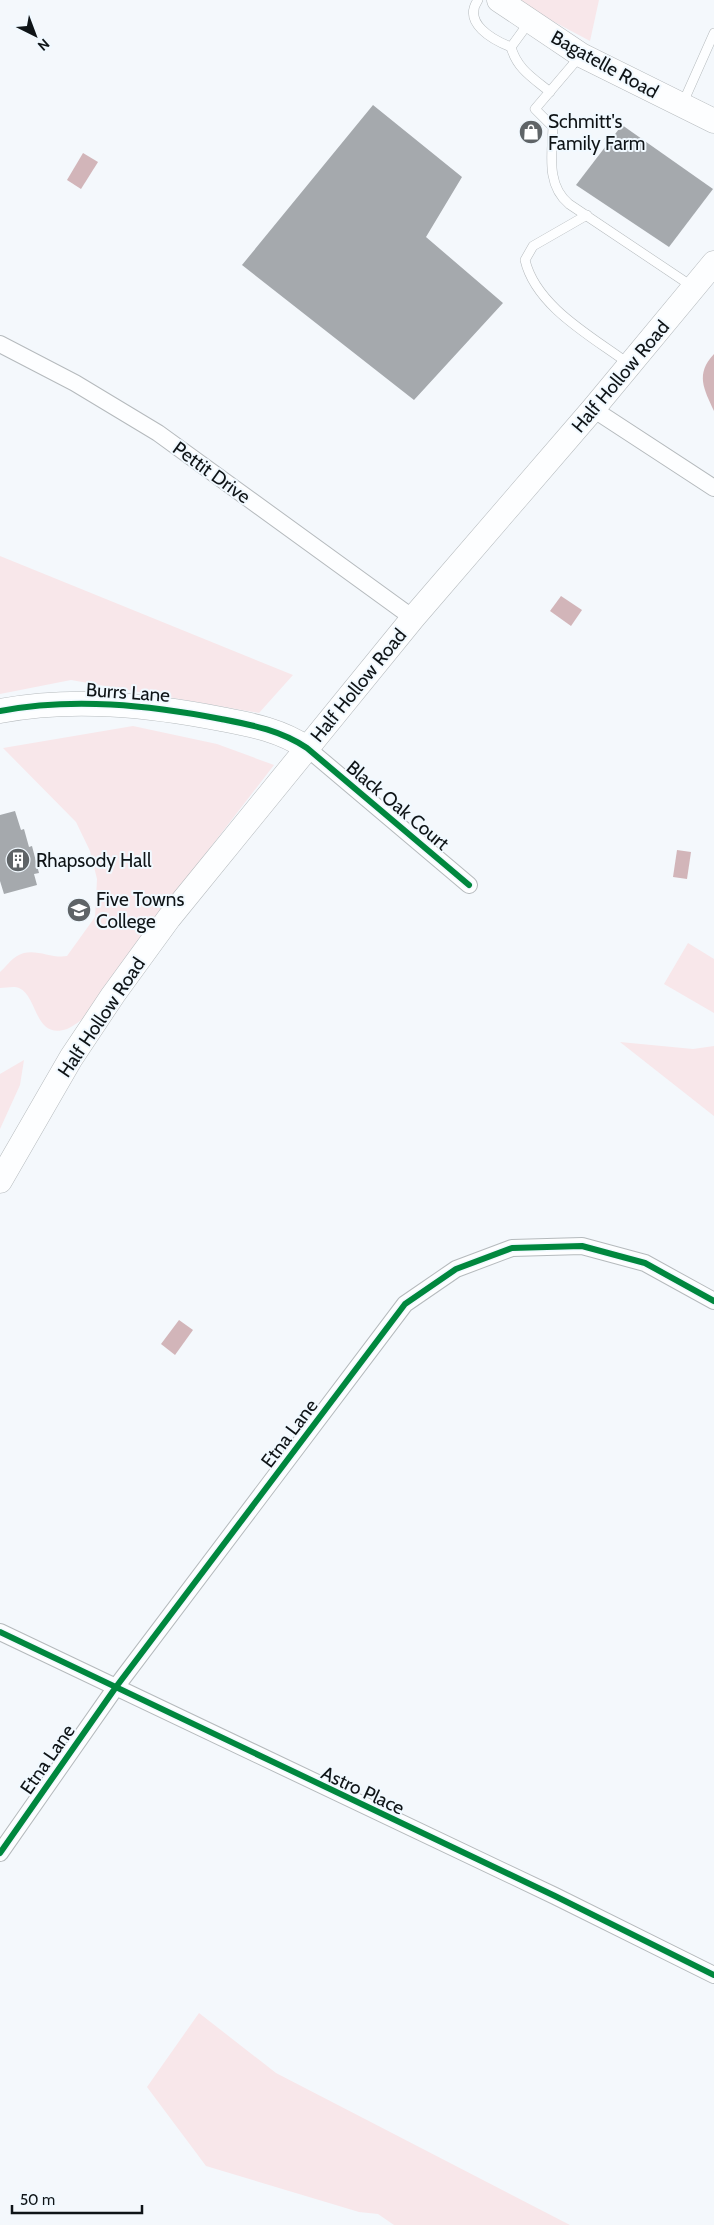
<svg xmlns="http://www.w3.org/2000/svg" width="714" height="2225" viewBox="0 0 714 2225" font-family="Cabin,sans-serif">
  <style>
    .green { fill: #f8e7ea }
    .water { fill: #d2b5b9 }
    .building { fill: #a5a9ad }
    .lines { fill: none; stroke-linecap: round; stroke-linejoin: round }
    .lane-casing { stroke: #b5babd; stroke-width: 10 }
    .street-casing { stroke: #b5babd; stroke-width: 18 }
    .secondary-casing { stroke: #b5babd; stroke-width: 25 }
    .lane { stroke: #fdfeff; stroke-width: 9 }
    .street { stroke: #fdfeff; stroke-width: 16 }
    .secondary { stroke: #fdfeff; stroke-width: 24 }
    .cycleway-casing { stroke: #f1f9ff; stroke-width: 9 }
    .cycleway { stroke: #00873e; stroke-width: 6 }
    .labels { text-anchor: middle; stroke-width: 4; stroke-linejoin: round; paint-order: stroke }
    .street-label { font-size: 19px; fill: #0f1417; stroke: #f1f9ff }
    .poi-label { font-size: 19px; fill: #0f1417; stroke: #f1f9ff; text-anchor: start }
  </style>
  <rect width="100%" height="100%" fill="#f4f8fc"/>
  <g class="green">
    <polygon points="513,0 599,0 590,41"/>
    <polygon points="0,556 293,675 259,713 71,680 0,694"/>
    <path d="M133,726L217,744L274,765L183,883L87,1016C81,1020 74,1026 67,1029C34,1040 38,996 19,988C14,986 6,988 0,988V972C6,967 10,960 17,956C33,946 50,959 67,956L95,917L97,879L90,851L76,822L3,748Z"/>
    <polygon points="688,943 714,959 714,1013 664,984"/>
    <polygon points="620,1042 693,1049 714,1046 714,1116"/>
    <polygon points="24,1060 20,1085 0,1129 0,1074"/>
    <polygon points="199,2013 276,2073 570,2225 394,2225 378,2214 359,2212 206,2166 147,2087"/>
  </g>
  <g class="water">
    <polygon points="83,153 98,162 81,189 67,180"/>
    <path d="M714,354V411C704,389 695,374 714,354Z"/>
    <polygon points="561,596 582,610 571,626 550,611"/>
    <polygon points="677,850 691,852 687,879 673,877"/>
    <polygon points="179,1320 193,1330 175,1355 161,1344"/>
  </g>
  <g class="building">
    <polygon points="373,105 462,177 426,237 503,303 414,400 242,265"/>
    <polygon points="622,125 713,189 669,247 576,185"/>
    <polygon points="15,811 21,830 24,829 29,847 32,846 39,873 34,874 37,885 4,894 0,881 0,815"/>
  </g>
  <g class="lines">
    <g class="lane-casing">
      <g id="lane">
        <path d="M478,0C462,23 493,40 511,47"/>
        <path d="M530,21L511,47C517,69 533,78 550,92"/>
        <path d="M581,55L535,109L553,127C552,154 546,185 569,204L693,287"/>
        <polyline points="682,105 714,33"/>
        <path d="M587,215L533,246L525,260C536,307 593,337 629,364"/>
      </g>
    </g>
    <g class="street-casing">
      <g id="street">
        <polyline points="0,344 75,383 158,433 413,618"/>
        <polyline points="593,409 714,488"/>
        <polyline points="307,748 469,885"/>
        <polyline points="0,1632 555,1896 714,1975"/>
        <polyline points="0,1853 116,1687 405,1304 456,1269 512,1248 582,1246 645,1263 714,1301"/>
      </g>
    </g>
    <g class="secondary-casing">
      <g id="secondary">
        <polyline points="499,0 581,55 714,121"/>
        <path d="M0,711C73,697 149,705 221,719C252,725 280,730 307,748"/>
        <polyline points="0,1181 71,1058 113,995 169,918 413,618 593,409 714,263"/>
      </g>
    </g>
    <use href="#lane" class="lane"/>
    <use href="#street" class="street"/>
    <use href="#secondary" class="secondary"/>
    <g class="cycleway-casing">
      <g id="cycleway">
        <path d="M0,711C73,697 149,705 221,719C252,725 280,730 307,748L469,885"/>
        <polyline points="0,1632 555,1896 714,1975"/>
        <polyline points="0,1853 116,1687 405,1304 456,1269 512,1248 582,1246 645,1263 714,1301"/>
      </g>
    </g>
    <use href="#cycleway" class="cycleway"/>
  </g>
  <defs>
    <g id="shop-disc" transform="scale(1.25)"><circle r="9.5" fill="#5f6467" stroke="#f1f9ff"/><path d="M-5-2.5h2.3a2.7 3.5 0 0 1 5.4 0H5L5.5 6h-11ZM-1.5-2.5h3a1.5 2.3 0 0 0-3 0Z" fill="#fff"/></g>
    <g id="building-disc" transform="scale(1.25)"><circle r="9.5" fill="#5f6467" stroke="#f1f9ff"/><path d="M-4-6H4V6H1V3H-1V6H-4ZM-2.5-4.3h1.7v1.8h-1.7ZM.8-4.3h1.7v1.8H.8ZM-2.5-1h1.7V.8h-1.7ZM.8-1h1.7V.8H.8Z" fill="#fff"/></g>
    <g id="university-disc" transform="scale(1.25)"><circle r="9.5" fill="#5f6467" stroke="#f1f9ff"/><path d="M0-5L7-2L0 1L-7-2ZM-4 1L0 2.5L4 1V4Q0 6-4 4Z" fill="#fff"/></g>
  </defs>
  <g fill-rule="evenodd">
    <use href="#shop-disc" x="531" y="132"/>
    <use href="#building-disc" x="18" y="860"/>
    <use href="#university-disc" x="79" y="910"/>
  </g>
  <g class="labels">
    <g class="street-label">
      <text transform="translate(605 64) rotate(29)" y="7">Bagatelle Road</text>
      <text transform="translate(620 376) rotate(-50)" y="7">Half Hollow Road</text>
      <text transform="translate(212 472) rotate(36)" y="7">Pettit Drive</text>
      <text transform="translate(358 685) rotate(-51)" y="7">Half Hollow Road</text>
      <text transform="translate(128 692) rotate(4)" y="7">Burrs Lane</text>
      <text transform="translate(398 805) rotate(40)" y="7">Black Oak Court</text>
      <text transform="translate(101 1017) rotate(-56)" y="7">Half Hollow Road</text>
      <text transform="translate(289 1433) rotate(-53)" y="7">Etna Lane</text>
      <text transform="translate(47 1759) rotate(-55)" y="7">Etna Lane</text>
      <text transform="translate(363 1790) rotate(25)" y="7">Astro Place</text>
    </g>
    <g class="poi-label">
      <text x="548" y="128">Schmitt's<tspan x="548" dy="22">Family Farm</tspan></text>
      <text x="36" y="867">Rhapsody Hall</text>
      <text x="96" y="906">Five Towns<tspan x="96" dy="22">College</tspan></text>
    </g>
  </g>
  <g transform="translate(35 35) rotate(138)" stroke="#f1f9ff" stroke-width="4" paint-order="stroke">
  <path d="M0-4L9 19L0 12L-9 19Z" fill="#0f1417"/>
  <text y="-8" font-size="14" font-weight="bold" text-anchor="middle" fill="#0f1417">N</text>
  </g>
  <path d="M12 2205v8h130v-8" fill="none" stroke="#0f1417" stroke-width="2.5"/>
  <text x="20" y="2205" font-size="15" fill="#0f1417" stroke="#f1f9ff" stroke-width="4" paint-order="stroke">50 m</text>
</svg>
